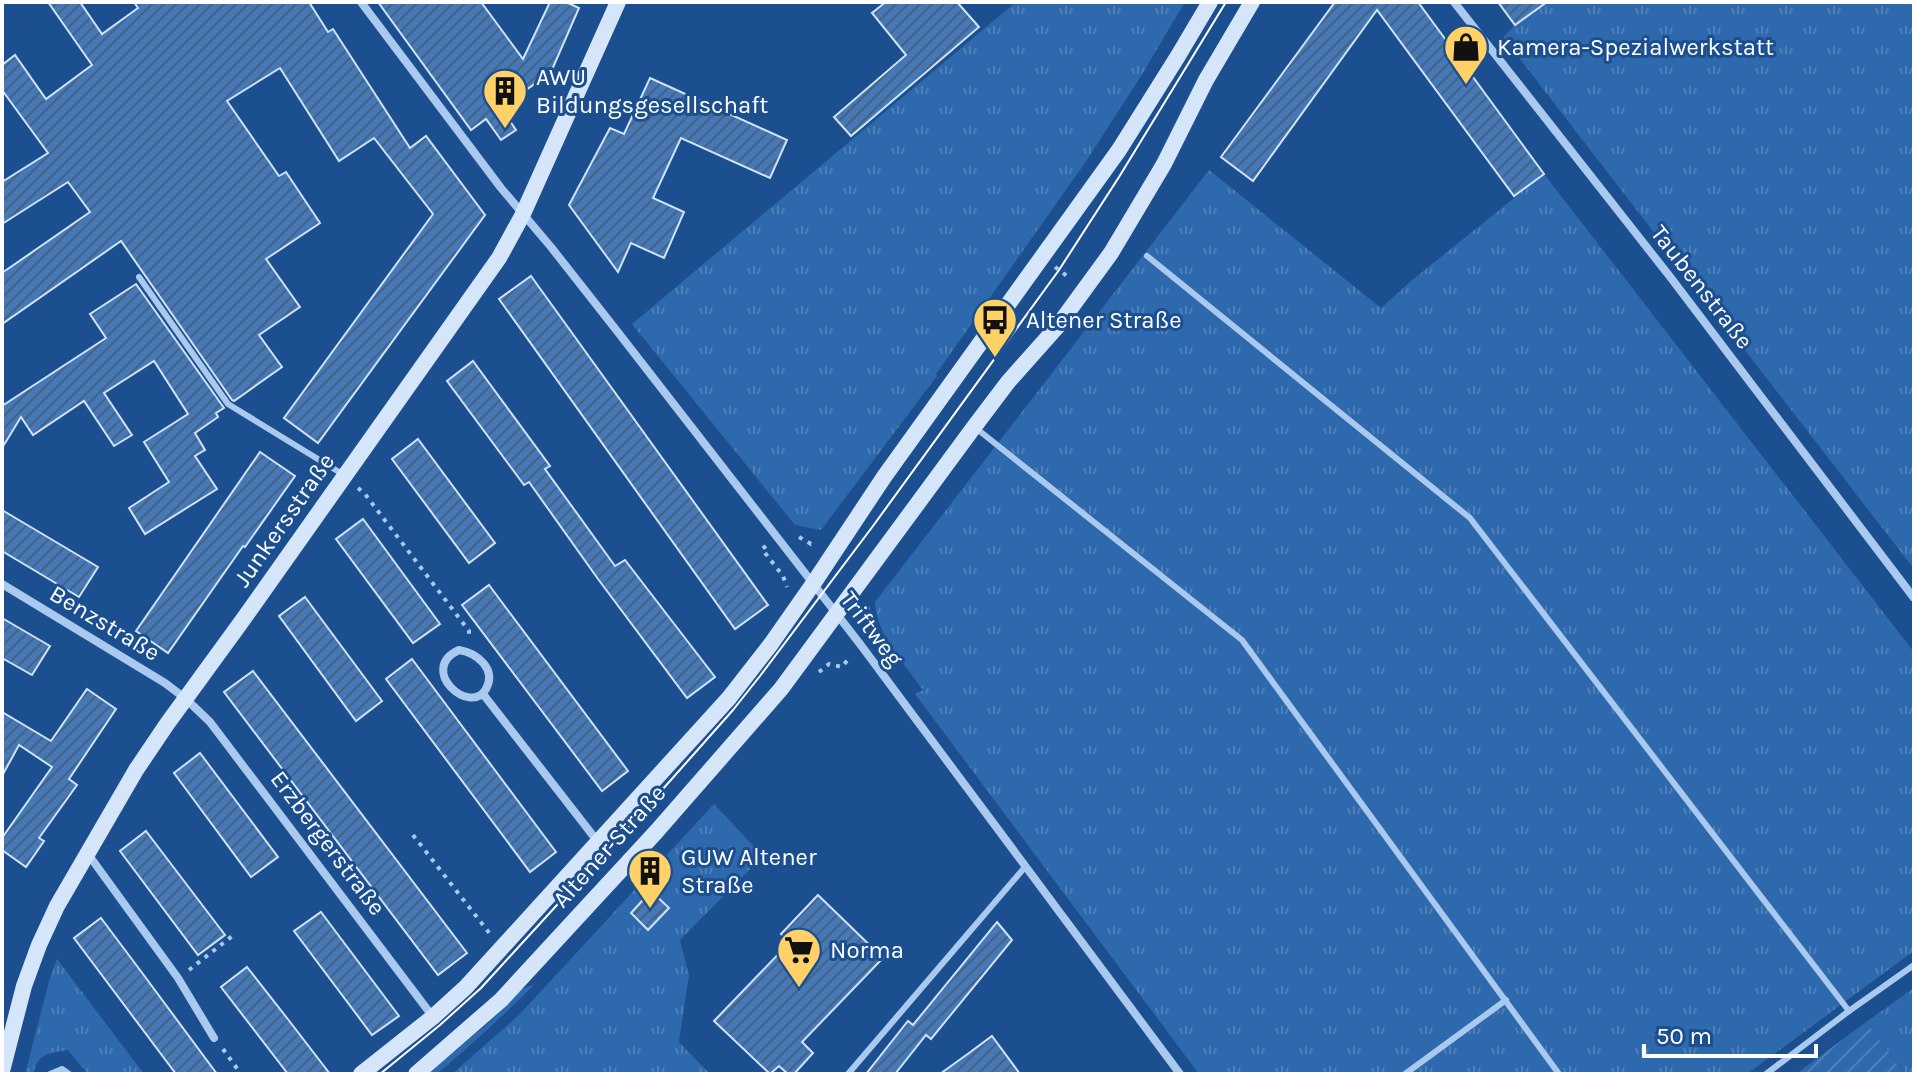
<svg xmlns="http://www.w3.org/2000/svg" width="1916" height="1076" viewBox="0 0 1916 1076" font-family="Karla,sans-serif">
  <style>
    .grass { fill: url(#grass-tufts) }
    .garden { fill: url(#garden-furrows) }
    .building { fill: url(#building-hatch); stroke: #cfe3fa; stroke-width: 2 }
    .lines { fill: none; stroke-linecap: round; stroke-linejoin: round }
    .path { stroke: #a9c9ee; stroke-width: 4; stroke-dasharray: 4 6; stroke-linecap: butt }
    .lane { stroke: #a9c9ee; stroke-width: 6 }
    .street { stroke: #a9c9ee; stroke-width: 8 }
    .secondary { stroke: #d6e6fa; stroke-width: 16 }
    .tram { stroke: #fff; stroke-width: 2 }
    .labels { text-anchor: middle; stroke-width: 6; stroke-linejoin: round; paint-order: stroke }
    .poi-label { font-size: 24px; fill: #fff; stroke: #1b4f8f; text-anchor: start }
    .street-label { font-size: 24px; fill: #fff; stroke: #1b4f8f }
  </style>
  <defs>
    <pattern id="grass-tufts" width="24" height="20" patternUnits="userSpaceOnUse" patternTransform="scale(2)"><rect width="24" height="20" fill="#2e69ad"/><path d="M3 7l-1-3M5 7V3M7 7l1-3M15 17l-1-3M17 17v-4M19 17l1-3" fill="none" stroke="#4d80b9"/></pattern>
    <pattern id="garden-furrows" width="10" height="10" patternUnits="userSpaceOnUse" patternTransform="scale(2)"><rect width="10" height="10" fill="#2e69ad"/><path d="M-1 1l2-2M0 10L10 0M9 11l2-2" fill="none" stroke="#4d80b9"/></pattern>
    <pattern id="building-hatch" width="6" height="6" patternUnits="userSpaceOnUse" patternTransform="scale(2)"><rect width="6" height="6" fill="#4478b7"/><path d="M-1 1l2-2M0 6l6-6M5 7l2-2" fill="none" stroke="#486282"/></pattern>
  </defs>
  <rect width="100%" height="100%" fill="#1b4f8f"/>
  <g class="grass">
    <polygon points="1016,2 1185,2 1141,76 1087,160 936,374 937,376 821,530 795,525 632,324"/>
    <polygon points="1547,2 1910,2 1914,8 1914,569 1503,37 1515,25"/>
    <path d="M1209,170L1381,308L1411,281L1544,174L1914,652V951L1747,1074H1199L915,694L923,690C904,663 876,634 875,602Z"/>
    <polygon points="714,804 763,856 680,940 689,975 679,1042 710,1074 452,1074 519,1015"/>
    <path d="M57,959L144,1074H88L68,1050C49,1053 38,1053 33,1074H25L50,978Z"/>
    <path d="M535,984C503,1016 471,1045 437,1074H430L438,1065L492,1020L522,989Z"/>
    <polygon points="1914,988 1914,1074 1905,1074 1866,1022"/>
  </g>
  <polygon class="garden" points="1866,1022 1905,1074 1796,1074"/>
  <g class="building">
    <polygon points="48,2 80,2 102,34 138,8 134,2 309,2 328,32 333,29 410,148 426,136 485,215 318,443 284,418 433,214 374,138 339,161 280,68 227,101 279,176 286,172 320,223 266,259 300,307 259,335 282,367 234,401 232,400 121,241 2,324 2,273 90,212 68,182 2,224 2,182 48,153 2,90 2,65 15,55 46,99 92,65"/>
    <polygon points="378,2 481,2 523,59 550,2 566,2 579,8 551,72 501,108 516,130 501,140 486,119 471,130"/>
    <polygon points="886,2 957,2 979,27 851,136 834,117 906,55 872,13"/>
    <polygon points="1335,2 1418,2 1544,174 1514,196 1377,10 1253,181 1221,157"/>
    <polygon points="1498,2 1547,2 1515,25"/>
    <polygon points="650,78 787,140 770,178 681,138 653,198 684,212 664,258 631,243 618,272 569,205 610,128 624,134"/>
    <polygon points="531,276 768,605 735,629 499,299"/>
    <polygon points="136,284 224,408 216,413 218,417 195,433 205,450 195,456 217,489 145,534 129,508 169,482 144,442 188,414 154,361 104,393 132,435 114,446 84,401 33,435 21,417 2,448 2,406 106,338 90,314"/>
    <polygon points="473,361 550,466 545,469 615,566 625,560 715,677 687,698 598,579 529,482 524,485 447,381"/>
    <polygon points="418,439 495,543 469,563 392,459"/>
    <polygon points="260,452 295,476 245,547 243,546 168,653 136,631"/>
    <polygon points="2,510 98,567 79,597 2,551"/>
    <polygon points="363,519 440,624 413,643 336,539"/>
    <polygon points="489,585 628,771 602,791 462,605"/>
    <polygon points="305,597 382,701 356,721 279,616"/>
    <polygon points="2,618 50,646 32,675 2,658"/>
    <polygon points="412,659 556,852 530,872 386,679"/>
    <polygon points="253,671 467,953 438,975 224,692"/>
    <polygon points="87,689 116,709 69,779 77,785 39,838 44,841 26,867 2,850 2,838 52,767 19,745 2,776 2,712 51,741"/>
    <polygon points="200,753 278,857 251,877 174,773"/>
    <polygon points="146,831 225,935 198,955 120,851"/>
    <polygon points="651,891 669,908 648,930 631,913"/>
    <polygon points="818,895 883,958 802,1042 813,1053 794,1074 788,1074 779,1066 770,1074 714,1021 790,942 781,934"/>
    <polygon points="321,912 399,1016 372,1035 294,931"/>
    <polygon points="101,918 140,970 217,1074 176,1074 74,938"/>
    <polygon points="997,922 1012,940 931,1039 926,1035 895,1074 866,1074 908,1021 913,1025"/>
    <polygon points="247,967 287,1018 330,1074 288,1074 221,987"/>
    <polygon points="992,1036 1020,1074 940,1074 969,1053"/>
  </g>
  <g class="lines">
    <g class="path">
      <polyline points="1055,267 1071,279"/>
      <polyline points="358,488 365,494 469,631 469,637"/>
      <polyline points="799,537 811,544 816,543"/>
      <polyline points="766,546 762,549 783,576 787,587"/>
      <polyline points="867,606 874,626 868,634"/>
      <polyline points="819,672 829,664 842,667 850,657"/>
      <polyline points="413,835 490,934"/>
      <polyline points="189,970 236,933"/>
      <polyline points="223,1049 241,1074"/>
    </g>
    <g class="lane">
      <polyline points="1147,256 1470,518 1849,1011"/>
      <polyline points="139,277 228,404 344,475"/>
      <polyline points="977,429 1242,640 1559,1074"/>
      <polyline points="50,1074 62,1069 69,1074"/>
      <polyline points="848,1074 1025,867"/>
      <polyline points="1405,1074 1506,1000"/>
      <polyline points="1766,1074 1849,1011 1914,965"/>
    </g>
    <g class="street">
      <polyline points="361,2 501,188 551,247 617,331 860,644 1180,1074"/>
      <polyline points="1454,2 1671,278 1914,598"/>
      <polyline points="2,584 165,683 186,699 210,722 433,1017"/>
      <path d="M459,650C477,653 497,669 486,689C470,717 417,669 459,650Z"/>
      <polyline points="483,694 598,842"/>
      <polyline points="88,854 178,978 214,1038"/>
    </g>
    <g class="secondary">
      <polyline points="2,1071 24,986 39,945 57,906 136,770 167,724 242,621 499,258 522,216 618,2"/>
      <polyline points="361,1074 433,1017 466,987 729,698 771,644 813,584 884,477 1119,150 1178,56 1210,2"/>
      <polyline points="416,1074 501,1000 656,832 781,689 974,427 1008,382 1057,327 1111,253 1164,164 1206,80 1252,2"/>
    </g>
    <polyline class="tram" points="380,1074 440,1025 481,988 654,799 733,710 760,676 873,526 1059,270 1119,177 1226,2"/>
  </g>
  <defs>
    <g id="shop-pin" transform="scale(2.3)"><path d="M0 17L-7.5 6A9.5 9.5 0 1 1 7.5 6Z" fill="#ffd166" stroke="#1b4f8f"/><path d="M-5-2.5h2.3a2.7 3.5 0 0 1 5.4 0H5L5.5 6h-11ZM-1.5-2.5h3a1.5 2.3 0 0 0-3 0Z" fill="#111"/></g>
    <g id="building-pin" transform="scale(2.3)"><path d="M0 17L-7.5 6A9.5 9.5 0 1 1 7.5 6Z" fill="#ffd166" stroke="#1b4f8f"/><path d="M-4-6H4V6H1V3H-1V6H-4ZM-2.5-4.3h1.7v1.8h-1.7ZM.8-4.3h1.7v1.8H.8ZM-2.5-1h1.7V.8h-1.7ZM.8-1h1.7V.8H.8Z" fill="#111"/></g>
    <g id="bus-pin" transform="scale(2.3)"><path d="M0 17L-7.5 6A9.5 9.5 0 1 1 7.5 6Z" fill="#ffd166" stroke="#1b4f8f"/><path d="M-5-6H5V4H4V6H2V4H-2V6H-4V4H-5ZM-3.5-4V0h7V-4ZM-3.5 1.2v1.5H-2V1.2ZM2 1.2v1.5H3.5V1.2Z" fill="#111"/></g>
    <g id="supermarket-pin" transform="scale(2.3)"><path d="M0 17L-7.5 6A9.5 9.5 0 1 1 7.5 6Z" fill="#ffd166" stroke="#1b4f8f"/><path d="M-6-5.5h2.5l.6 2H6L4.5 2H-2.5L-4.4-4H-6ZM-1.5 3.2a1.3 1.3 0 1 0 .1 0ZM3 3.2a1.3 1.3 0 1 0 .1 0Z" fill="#111"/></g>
  </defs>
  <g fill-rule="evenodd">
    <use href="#shop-pin" x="1466" y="47"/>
    <use href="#building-pin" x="505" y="91"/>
    <use href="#bus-pin" x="995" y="320"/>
    <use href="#building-pin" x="650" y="871"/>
    <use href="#supermarket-pin" x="799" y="950"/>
  </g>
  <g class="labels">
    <g class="poi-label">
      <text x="1497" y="55">Kamera-Spezialwerkstatt</text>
      <text x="536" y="85">AWU<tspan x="536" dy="28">Bildungsgesellschaft</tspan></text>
      <text x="1026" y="328">Altener Straße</text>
      <text x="681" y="865">GUW Altener<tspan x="681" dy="28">Straße</tspan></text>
      <text x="830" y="958">Norma</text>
    </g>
    <g class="street-label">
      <text transform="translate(1702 287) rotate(52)" y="8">Taubenstraße</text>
      <text transform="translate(284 520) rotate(-55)" y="8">Junkersstraße</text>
      <text transform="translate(105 623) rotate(31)" y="8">Benzstraße</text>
      <text transform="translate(872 629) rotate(53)" y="8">Triftweg</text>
      <text transform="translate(328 843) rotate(53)" y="8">Erzbergerstraße</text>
      <text transform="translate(609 846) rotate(-48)" y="8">Altener Straße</text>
    </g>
  </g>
  <rect width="1916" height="1076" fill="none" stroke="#ffffff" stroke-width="8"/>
  <path d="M1644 1044v12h172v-12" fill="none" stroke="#ffffff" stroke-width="4"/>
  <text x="1656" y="1044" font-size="24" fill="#ffffff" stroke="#1b4f8f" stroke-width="6" paint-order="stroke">50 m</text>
</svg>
